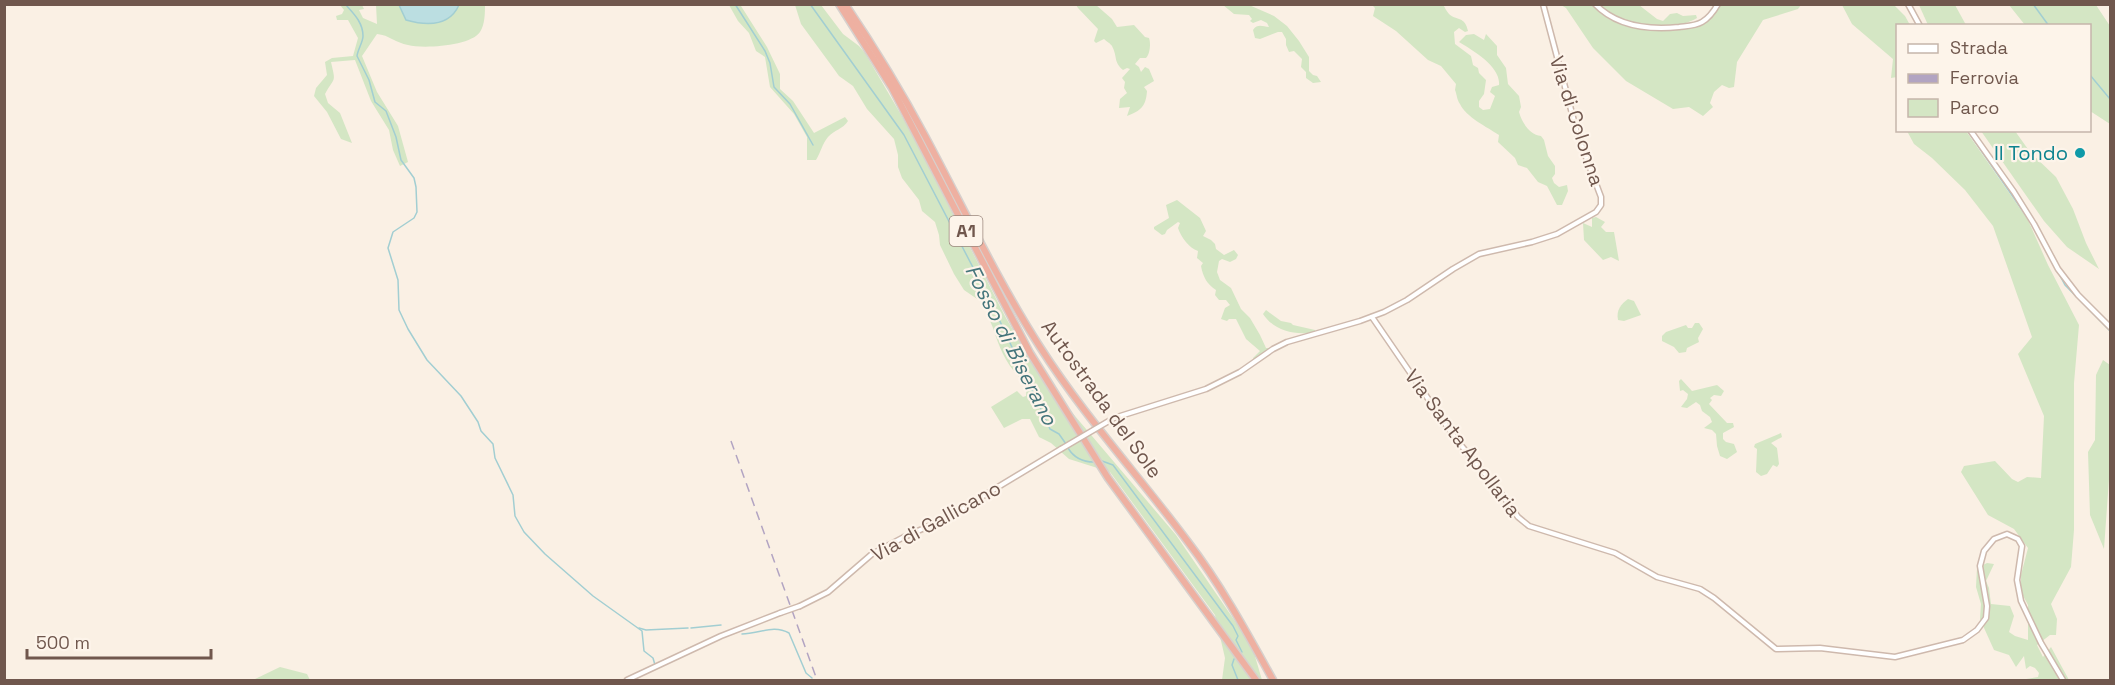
<svg xmlns="http://www.w3.org/2000/svg" width="2115" height="685" viewBox="0 0 2115 685" font-family="'Space Grotesk',sans-serif">
  <style>
    .green { fill: #d4e6c4 }
    .water { fill: #bbdee1; stroke: #a2ced2; stroke-width: 1.5 }
    .lines { fill: none; stroke-linecap: round; stroke-linejoin: round }
    .stream { stroke: #a2ced2; stroke-width: 1.5 }
    .secondary-casing { stroke: #ceb9ad; stroke-width: 7 }
    .highway-casing { stroke: #d7d0cd; stroke-width: 9 }
    .secondary { stroke: #fff; stroke-width: 4 }
    .highway { stroke: #eeb0a1; stroke-width: 6 }
    .rail { stroke: #b2a4c2; stroke-width: 1.5; stroke-dasharray: 9 6; stroke-linecap: butt }
    .secondary-bridge-casing { stroke: #ceb9ad; stroke-width: 7; stroke-linecap: butt }
    .secondary-bridge { stroke: #fff; stroke-width: 4 }
    .culture-dot { fill: #0f9aa8; stroke: #fdf4ea; stroke-width: 2 }
    .labels { text-anchor: middle; stroke-width: 4.5; stroke-linejoin: round; paint-order: stroke }
    .shield { fill: #fdf4ea; stroke: #9a867c; stroke-width: 1.5 }
    .shield-label { font-size: 18px; font-weight: bold; fill: #70574d }
    .street-label { font-size: 20px; fill: #70574d; stroke: #fdf4ea }
    .culture-label { font-size: 20px; fill: #0d838f; stroke: #fdf4ea; text-anchor: end }
    .water-label { font-size: 21px; font-style: italic; fill: #45757b; stroke: #fdf4ea }
  </style>
  <rect width="100%" height="100%" fill="#faf0e4"/>
  <g class="green">
    <path d="M340,5H362L364,9L359,10L363,18L377,24L376,5H399L401,10L459,6V5H485C485,12 485,25 480,32C471,46 423,49 408,45C396,43 389,35 377,34L362,56L377,92L398,126L408,162L400,166L393,150L389,130L371,101L355,60L331,62C336,84 335,76 325,94L328,103L340,113L352,143L341,139L327,112L314,96L316,88L327,75L325,62L332,58L353,56L358,38L348,20H337L336,16L342,14L344,10Z"/>
    <path d="M729,5L741,6L767,47L780,74V89L793,101L814,133L845,117L848,121C843,129 834,130 828,137C822,144 821,152 816,160H807V137L794,114L770,87L765,57L756,51L749,33L738,21Z"/>
    <path d="M795,5H821L843,34L859,46L865,53L910,130L1006,318L1036,370L1176,535L1252,646L1262,680H1222L1225,658L1215,615L1110,472L1069,459L1051,443L1039,437L1030,419H1022L1004,428L991,407L1017,391L1023,397L1026,396L1027,384C1008,369 1000,350 993,328C990,320 986,313 986,305L964,290L954,274L940,245L939,235L935,222L922,211L919,200L902,178L898,167V155L894,139L867,109L853,86L839,76L834,69L801,24Z"/>
    <path d="M1076,5H1096L1112,19L1117,27L1134,25L1145,37L1149,38C1151,43 1150,54 1146,58H1140L1135,64L1139,67L1141,72L1145,67L1149,69L1154,81L1144,87L1147,91C1146,106 1141,111 1127,116L1130,107L1119,108L1120,99L1127,93L1124,88L1125,82L1122,78L1130,69L1127,68L1123,70C1113,61 1118,58 1112,46C1112,45 1105,40 1104,39L1096,43L1094,41L1098,29L1078,8Z"/>
    <path d="M1223,5H1249L1274,16L1287,26L1299,41L1309,57V71L1313,75L1317,76L1321,82L1313,83L1306,78V72L1301,67L1302,59L1294,51L1289,52L1286,45V39L1282,32H1278L1260,39L1255,38L1253,30C1258,23 1263,27 1269,27L1267,23L1261,20L1253,23L1250,21L1252,19L1249,15L1234,14Z"/>
    <path d="M1372,5H1443C1445,7 1446,11 1449,14C1457,21 1465,16 1468,31L1465,32L1459,28L1454,32L1455,44L1471,56L1473,65L1478,68L1479,73L1486,80L1484,94L1479,101V107L1483,110L1490,109L1495,96L1490,92L1492,87L1499,85C1501,67 1474,51 1459,42L1466,35L1474,34L1484,40L1486,34L1497,46V55L1506,68L1508,84L1519,96L1521,107L1519,112C1522,123 1530,135 1541,136L1544,140L1548,156L1555,166V174L1552,178L1554,183L1559,187L1567,185L1568,191L1562,205H1557L1547,186L1538,182L1527,168L1518,165L1515,158L1498,142L1499,135C1487,127 1466,117 1460,104C1457,100 1457,95 1455,90L1456,84L1441,66L1428,60L1396,31L1373,16L1375,8Z"/>
    <path d="M1561,5H1592C1613,29 1648,32 1678,29C1685,28 1694,28 1701,25C1709,21 1714,11 1719,5H1801L1798,9L1763,20L1737,62L1734,87L1729,88L1722,85L1714,92L1710,103L1713,107L1703,116L1689,107L1673,109L1626,81L1593,48L1566,8Z"/>
    <path d="M1598,5H1639L1657,19L1663,21L1670,14L1677,13L1683,16L1696,15L1697,18C1671,34 1621,24 1598,5Z"/>
    <polygon points="1842,5 1894,5 1905,16 1910,25 1898,26 1897,77 1891,78 1893,59 1852,24"/>
    <polygon points="1919,5 1955,5 1966,25 1928,25"/>
    <polygon points="2009,5 2096,5 2110,26 2110,124 2090,111 2090,26 2025,25"/>
    <polygon points="1907,131 1966,131 2028,220 2048,265 2079,325 2074,383 2074,530 2071,567 2051,604 2057,619 2056,635 2050,635 2037,645 2043,657 2051,647 2069,680 2020,680 2038,677 2039,673 2035,668 2030,666 2026,669 2024,656 2016,667 2009,655 1994,650 1980,619 1981,604 1976,587 1977,568 1987,563 1994,564 1986,581 1989,588 1991,604 2010,606 2014,616 2009,632 2015,636 2028,640 2028,605 2021,592 2021,575 2028,548 2014,529 1988,515 1961,472 1964,466 1995,461 2012,479 2018,482 2027,477 2041,478 2044,416 2018,354 2032,337 1993,226 1965,190 1932,158 1914,144"/>
    <polygon points="1981,131 2015,131 2030,152 2056,177 2073,209 2086,243 2099,269 2067,247 2044,221"/>
    <path d="M1177,200L1200,218L1206,231L1203,236L1211,240L1215,244L1216,249L1224,255L1234,250L1238,255L1236,259L1230,262L1222,259L1219,261L1217,272L1220,280L1231,288L1241,309L1250,318L1260,335L1266,348H1269L1270,350L1254,361L1253,358L1260,351L1246,339L1236,319H1229L1227,321L1221,319L1225,308L1230,305L1226,300H1219L1215,295L1216,290C1207,284 1203,277 1201,266L1203,263L1197,258L1198,251C1189,248 1181,237 1178,228L1180,223L1178,222L1167,230L1165,234L1162,235L1154,229V227L1169,218L1166,205Z"/>
    <polygon points="1596,217 1605,222 1601,227 1606,232 1614,232 1619,261 1611,257 1603,260 1584,240 1583,223 1592,227 1592,218"/>
    <path d="M1628,299L1634,301L1641,315L1624,321L1618,320C1616,310 1621,304 1628,299Z"/>
    <path d="M1266,310L1281,321L1291,323L1293,325L1315,330V332C1296,336 1274,331 1263,314Z"/>
    <polygon points="1695,323 1699,323 1703,329 1698,338 1699,342 1687,348 1686,352 1679,353 1674,347 1662,341 1662,336 1666,332 1686,325 1688,328 1692,328"/>
    <polygon points="2103,360 2110,365 2110,465 2104,549 2090,515 2088,452 2095,440 2096,375"/>
    <polygon points="1681,379 1692,391 1717,385 1724,391 1721,396 1714,395 1710,398 1712,400 1709,404 1727,423 1733,423 1734,427 1723,433 1723,439 1726,442 1734,444 1737,452 1727,459 1720,456 1717,446 1716,434 1712,430 1704,428 1712,422 1710,417 1702,411 1700,405 1696,402 1687,408 1681,407 1687,399 1688,394 1683,390 1680,391 1679,381"/>
    <polygon points="1781,433 1782,437 1771,443 1777,448 1779,464 1777,467 1773,465 1767,474 1761,476 1756,472 1757,449 1754,447 1755,444"/>
    <polygon points="280,667 307,674 310,680 253,680"/>
  </g>
  <path class="water" d="M459,5C449,27 427,26 406,20L399,5Z"/>
  <g class="lines">
    <g class="stream">
      <path d="M345,4C353,13 363,22 363,36C363,42 358,49 357,56L369,80L375,102L386,111L396,137L401,160L414,178L416,187L417,212L414,218L393,232L388,248L398,280L399,310L408,329L427,360L461,396L478,422L481,431L493,444L495,458L513,495L515,516L524,532L545,554L593,596L642,631L644,651L653,658L655,665"/>
      <polyline points="735,4 765,51 770,63 774,87 790,104 813,145"/>
      <polyline points="810,4 904,135 991,302 1050,429 1059,434 1066,444"/>
      <polyline points="1905,4 1909,9"/>
      <polyline points="2033,4 2049,26"/>
      <polyline points="2090,75 2110,99"/>
      <polyline points="1967,130 2029,220"/>
      <polyline points="2032,224 2065,285 2110,331"/>
      <path d="M1068,448C1074,458 1083,462 1094,462"/>
      <polyline points="1102,461 1113,465 1233,626 1238,636 1236,640 1242,652"/>
      <polyline points="639,628 646,630 688,628"/>
      <polyline points="691,628 721,625"/>
      <path d="M742,634C759,634 773,624 789,633L806,673L812,678"/>
      <polyline points="1234,659 1232,665 1238,680"/>
    </g>
    <g class="secondary-casing">
      <g id="secondary">
        <path d="M1595,4C1617,27 1649,30 1679,27C1687,26 1695,26 1702,22C1709,18 1714,11 1718,4"/>
        <polyline points="1908,4 1920,26"/>
        <polyline points="1970,130 2014,192 2034,224 2058,269 2078,295 2110,327"/>
        <polyline points="1372,317 1455,438 1500,492 1518,517 1529,526 1615,553 1657,577 1700,589 1714,598 1776,649 1820,648 1895,657 1963,640 1977,630 1986,618 1987,606 1980,566 1984,551 1994,539 2007,534 2018,539 2022,546 2017,580 2021,601 2041,643 2063,680"/>
        <polyline points="1114,418 1206,389 1240,372 1273,349 1287,342 1360,321 1384,312 1407,300 1453,269 1479,254 1532,242 1557,234 1596,212 1601,205 1601,197 1578,136 1543,4"/>
        <polyline points="800,606 828,592 872,554 904,537 945,519 1061,449"/>
        <polyline points="627,680 721,636 780,613"/>
      </g>
    </g>
    <g class="highway-casing">
      <g id="highway">
        <polyline points="839,4 892,88 1030,353 1108,478 1256,680"/>
        <path d="M845,4C874,47 901,91 925,136C963,207 997,280 1040,347C1084,416 1139,476 1188,542C1221,585 1247,633 1273,680"/>
      </g>
    </g>
    <use href="#secondary" class="secondary"/>
    <use href="#highway" class="highway"/>
    <polyline class="rail" points="731,441 817,680"/>
    <g class="secondary-bridge-casing">
      <g id="secondary-bridge">
        <polyline points="1061,449 1114,418"/>
        <polyline points="780,613 800,606"/>
      </g>
    </g>
    <use href="#secondary-bridge" class="secondary-bridge"/>
  </g>
  <circle class="culture-dot" cx="2080" cy="153" r="6"/>
  <g class="labels">
    <rect class="shield" x="949.5" y="216" width="33" height="30" rx="4.5"/>
    <g class="shield-label">
      <text x="966" y="237">A1</text>
    </g>
    <g class="street-label">
      <text transform="translate(1577 121) rotate(72)" y="7">Via di Colonna</text>
      <text transform="translate(1102 399) rotate(54)" y="7">Autostrada del Sole</text>
      <text transform="translate(1463 443) rotate(53)" y="7">Via Santa Apollaria</text>
      <text transform="translate(936 521) rotate(-29)" y="7">Via di Gallicano</text>
    </g>
    <g class="culture-label">
      <text x="2068" y="160">Il Tondo</text>
    </g>
    <g class="water-label">
      <text transform="translate(1011 345) rotate(63)" y="7">Fosso di Biserano</text>
    </g>
  </g>
  <rect width="2115" height="685" fill="none" stroke="#70574d" stroke-width="12"/>
  <rect x="1896" y="24" width="195" height="108" fill="#fdf4ea" stroke="#c5b5ab" stroke-width="1.5"/>
  <rect x="1908" y="44" width="30" height="9" fill="#ffffff" stroke="#c5b5ab" stroke-width="1.5"/>
  <text x="1950" y="54" font-size="18" fill="#70574d">Strada</text>
  <rect x="1908" y="74" width="30" height="9" fill="#b2a4c2" stroke="#c5b5ab" stroke-width="1.5"/>
  <text x="1950" y="84" font-size="18" fill="#70574d">Ferrovia</text>
  <rect x="1908" y="99" width="30" height="18" fill="#d4e6c4" stroke="#c5b5ab" stroke-width="1.5"/>
  <text x="1950" y="114" font-size="18" fill="#70574d">Parco</text>
  <path d="M27 649v9h184v-9" fill="none" stroke="#70574d" stroke-width="3"/>
  <text x="36" y="649" font-size="18" fill="#70574d" stroke="#fdf4ea" stroke-width="4.5" paint-order="stroke">500 m</text>
</svg>
